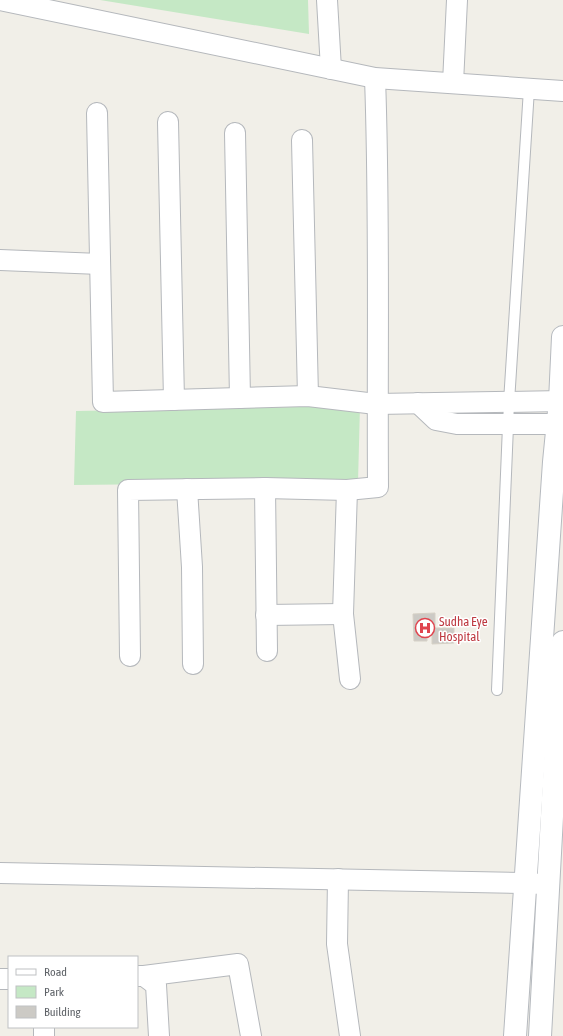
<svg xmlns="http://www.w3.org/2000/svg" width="563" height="1036" viewBox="0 0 563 1036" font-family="'Asap Condensed',sans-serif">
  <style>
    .green { fill: #c5e8c5 }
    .building { fill: #cccac5; stroke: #d6d1c6 }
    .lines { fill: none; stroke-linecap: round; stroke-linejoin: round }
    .service-casing { stroke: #b5b8bc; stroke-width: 12 }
    .minor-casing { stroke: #b5b8bc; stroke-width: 22 }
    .secondary-casing { stroke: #b6babf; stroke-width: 24 }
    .service { stroke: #fff; stroke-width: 10 }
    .minor { stroke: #fff; stroke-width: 20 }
    .secondary { stroke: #fff; stroke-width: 22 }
    .labels { text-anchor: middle; stroke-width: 3; stroke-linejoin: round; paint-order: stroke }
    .health-label { font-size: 13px; fill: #be3a42; stroke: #fff; text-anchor: start }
  </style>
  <rect width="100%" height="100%" fill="#f1efe8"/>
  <g class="green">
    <polygon points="100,0 308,0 309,34"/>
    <polygon points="360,406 358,482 74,485 76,411"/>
  </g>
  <polygon class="building" points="435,613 435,628 454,628 454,643 432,644 432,635 427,635 427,641 414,641 413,614"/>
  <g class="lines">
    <g class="service-casing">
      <polyline id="service" points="497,690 509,402 529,89"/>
    </g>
    <g class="minor-casing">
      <g id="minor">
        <polyline points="0,0 375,78 563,91"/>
        <polyline points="327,0 331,69"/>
        <polyline points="453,83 457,0"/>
        <polyline points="97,113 103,402 308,396 376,404 563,401"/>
        <polyline points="168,122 174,400"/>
        <polyline points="235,133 240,398"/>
        <polyline points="302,140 308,396"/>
        <polyline points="0,260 100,264"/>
        <polyline points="418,403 436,420 457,424 563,424"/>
        <polyline points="265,488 267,651"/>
        <polyline points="187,489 192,567 193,664"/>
        <polyline points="347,490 343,614 350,679"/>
        <polyline points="266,615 343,614"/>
        <path d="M130,656L128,490L265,488L347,490L378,487C377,350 380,214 375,78"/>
        <polyline points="0,873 524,883 542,884"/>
        <polyline points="338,879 337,944 350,1036"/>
        <polyline points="137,976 144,976 156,985 159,1036"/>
        <polyline points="144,976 238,964 251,1036"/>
        <polyline points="0,979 9,979"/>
        <polyline points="44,1036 44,1027"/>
      </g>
    </g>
    <g class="secondary-casing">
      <g id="secondary">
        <polyline points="515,1036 554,462 560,401 563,337"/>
        <polyline points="540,1036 557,725 563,642"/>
      </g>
    </g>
    <use href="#service" class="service"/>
    <use href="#minor" class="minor"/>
    <use href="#secondary" class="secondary"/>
  </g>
  <defs>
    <g id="hospital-ring" transform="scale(1)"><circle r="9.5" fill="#fff" stroke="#e0444e" stroke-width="1.5"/><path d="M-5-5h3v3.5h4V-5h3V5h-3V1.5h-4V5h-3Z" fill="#e0444e"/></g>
  </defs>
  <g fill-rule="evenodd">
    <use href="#hospital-ring" x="425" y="628"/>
  </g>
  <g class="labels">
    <g class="health-label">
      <text x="439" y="626">Sudha Eye<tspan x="439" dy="15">Hospital</tspan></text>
    </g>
  </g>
  <rect x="8" y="956" width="130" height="72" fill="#ffffff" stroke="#bfc1c3"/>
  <rect x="16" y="969" width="20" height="6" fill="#ffffff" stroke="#bfc1c3"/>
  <text x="44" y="976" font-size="12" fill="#5f6368">Road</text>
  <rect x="16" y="986" width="20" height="12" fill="#c5e8c5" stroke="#bfc1c3"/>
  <text x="44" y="996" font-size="12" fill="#5f6368">Park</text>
  <rect x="16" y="1006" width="20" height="12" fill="#cccac5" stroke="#bfc1c3"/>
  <text x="44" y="1016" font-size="12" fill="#5f6368">Building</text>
</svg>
